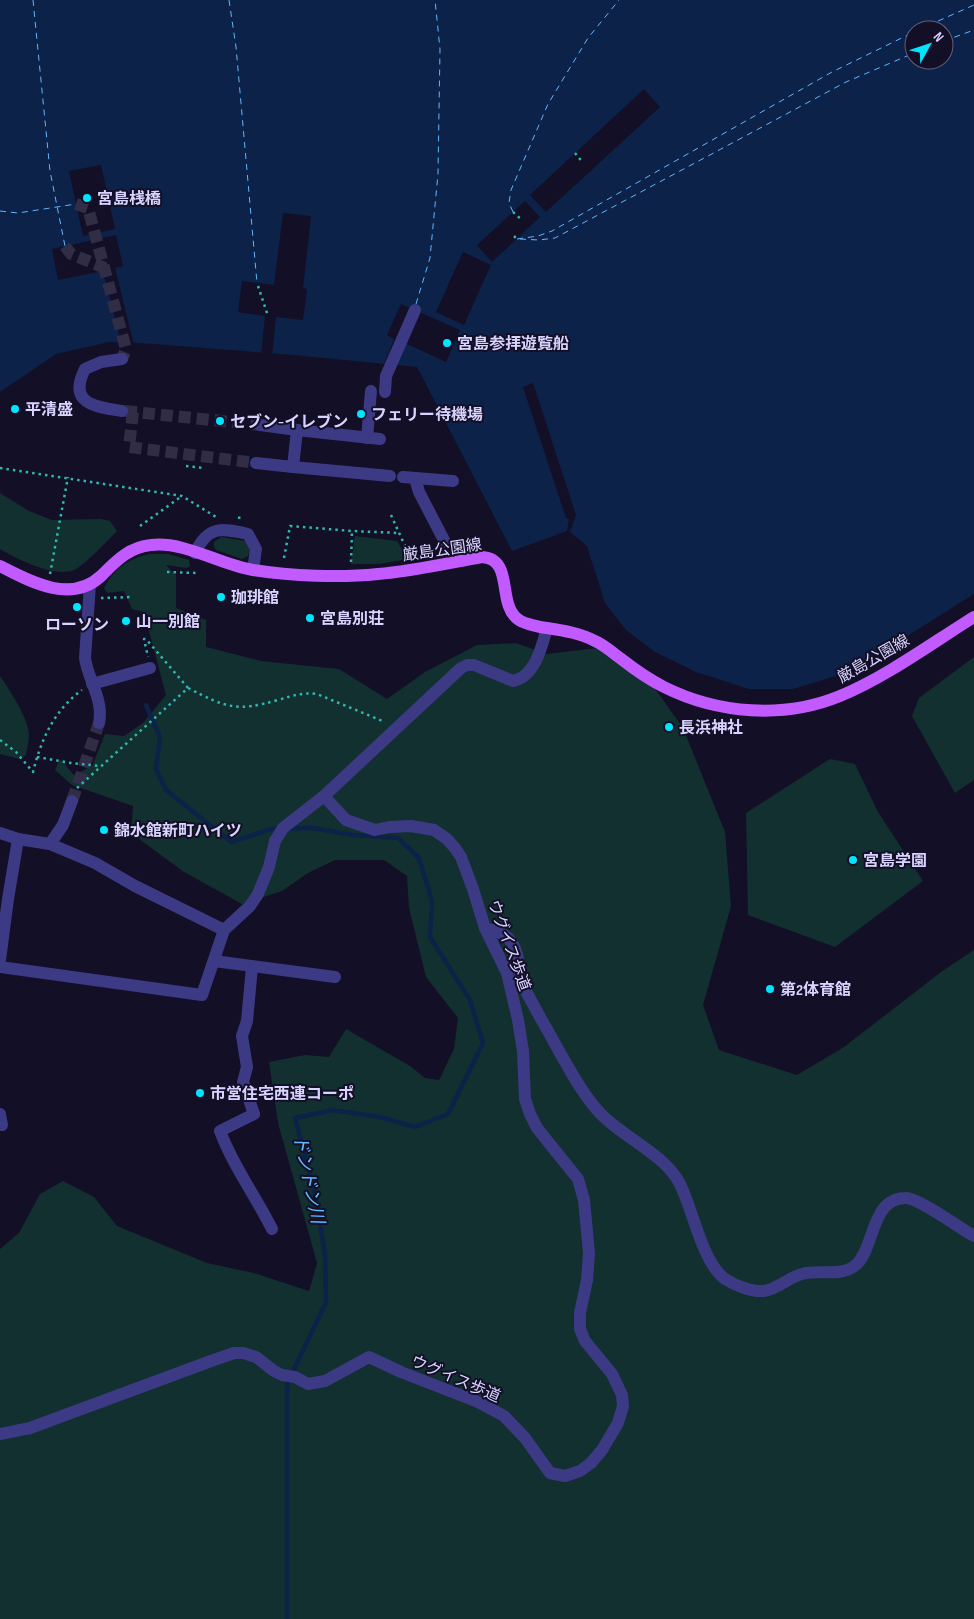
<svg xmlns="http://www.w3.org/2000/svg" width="974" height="1619" viewBox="0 0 974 1619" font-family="'Sofia Sans Condensed','Noto Sans JP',sans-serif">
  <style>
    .green { fill: #12302f }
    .water { fill: #0c2248; fill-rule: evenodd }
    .pier { fill: #130f26 }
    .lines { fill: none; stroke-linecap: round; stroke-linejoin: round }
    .stream { stroke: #0c2248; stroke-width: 4.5 }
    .ferry { stroke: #62b6ff; stroke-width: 1; stroke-dasharray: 6 5; stroke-linecap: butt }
    .minor-tunnel { stroke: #312d47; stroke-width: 12; stroke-dasharray: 12 6; stroke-linecap: butt }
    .path { stroke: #2fb8b0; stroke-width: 2.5; stroke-dasharray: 2.5 4; stroke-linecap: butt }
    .minor { stroke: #3d3a85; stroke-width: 12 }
    .major { stroke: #c25bff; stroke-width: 12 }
    .poi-dot { fill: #00e5ff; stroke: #130f26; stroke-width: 2 }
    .labels { text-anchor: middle; stroke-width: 4; stroke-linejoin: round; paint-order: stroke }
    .poi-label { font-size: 16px; font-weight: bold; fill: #d9d4ff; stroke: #130f26; text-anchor: start }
    .street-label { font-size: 16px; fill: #d9d4ff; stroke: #130f26 }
    .water-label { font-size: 18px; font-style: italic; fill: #62b6ff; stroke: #130f26 }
  </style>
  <rect width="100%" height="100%" fill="#130f26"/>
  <g class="green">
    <path d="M0,493L29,511L52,520L101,519L110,521L117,531C109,539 84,566 74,570C54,578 17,559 0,549Z"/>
    <polygon points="355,536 397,541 408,559 379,564 351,564"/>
    <polygon points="221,537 246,541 250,551 248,556 242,559 216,550 214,547 214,542"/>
    <path d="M149,554H168L189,560L190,566L186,568L166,565L176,575V608L206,620V647L261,661L339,669L387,699L425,672L477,645L516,643L546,654L598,648L651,683L683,728L725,832L731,906L703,1005L719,1050L797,1075L844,1047L941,972L974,950V1619H0V1249L19,1233L40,1194L63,1181L94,1197L117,1226L207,1263L254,1273L309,1291L317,1263L278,1123L269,1062L305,1055L329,1057L346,1029L410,1066L425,1078L439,1080L454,1049L458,1018L426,977L409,908L407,876L384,860H335L308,873L282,891L242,904L184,872L131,833L133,806L72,785L55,770L60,759L74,775L92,766L105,734L124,736L143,723L166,695L144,612L132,609L124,591L107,593L104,588C114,569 128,559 149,554Z"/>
    <polygon points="974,657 974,780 955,793 912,716 919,698"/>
    <path d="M0,676C9,689 29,719 29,735C29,741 27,748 26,755L20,759L0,754Z"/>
    <polygon points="830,759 855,764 878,812 923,881 835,947 748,915 746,813"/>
  </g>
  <path class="water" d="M0,0H974V594L874,657L836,676L793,689H749L696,672L655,652L626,630L605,603L587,546L570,532L567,531L512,551L417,367L293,355L154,344L109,342L56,354L0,392ZM914,30H944V60H914Z"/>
  <g class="pier">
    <polygon points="644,89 660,107 546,212 530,195"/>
    <polygon points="101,165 115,229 83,236 69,171"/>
    <polygon points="525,201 540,217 492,262 477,245"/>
    <polygon points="283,213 311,216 303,288 307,289 303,320 276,317 272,356 261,355 265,316 238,312 242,281 274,285"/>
    <polygon points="116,235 123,266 115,268 134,345 122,345 103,271 58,280 52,249"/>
    <polygon points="463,252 491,265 464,325 436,312"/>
    <polygon points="401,304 460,330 446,362 405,343 395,368 383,367 394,339 387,335"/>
    <polygon points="533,383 576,515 570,532 567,531 569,519 566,518 523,387"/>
  </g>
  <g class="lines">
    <polyline class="stream" points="146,705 160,737 156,769 166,790 231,842 271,829 313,828 353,835 398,838 419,858 432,901 430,937 470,1000 483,1043 448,1114 415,1127 380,1117 333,1110 295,1118 314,1190 325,1253 326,1302 287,1384 287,1619"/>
    <g class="ferry">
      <polyline points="33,0 50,171 65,246"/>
      <polyline points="229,0 236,47 257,283"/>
      <polyline points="918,30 974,5"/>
      <polyline points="944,41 974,30"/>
      <polyline points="0,211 18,213 76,204"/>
      <polyline points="513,212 509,203 511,190 548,104 588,38 619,0"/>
      <polyline points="517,239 538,236 552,231 832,72 914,32"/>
      <polyline points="520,239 539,240 555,238 846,82 914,53"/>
      <polyline points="416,304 430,258 438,174 440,49 435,0"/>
    </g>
    <g class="minor-tunnel">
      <polyline points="76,204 88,208 126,349 122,359"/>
      <polyline points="65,246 71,254 105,268"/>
      <polyline points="125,411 260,425"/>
      <polyline points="133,412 129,447 256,463"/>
      <polyline points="72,801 99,723"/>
    </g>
    <g class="path">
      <polyline points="575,153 583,163"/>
      <polyline points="513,212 522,220"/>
      <polyline points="514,236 517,239"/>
      <polyline points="258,286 268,316"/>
      <polyline points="186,466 204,468"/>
      <polyline points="0,468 182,496 216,517"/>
      <polyline points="391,515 410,557"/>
      <polyline points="239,519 240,513"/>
      <polyline points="140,526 182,496"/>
      <polyline points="284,558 290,526 352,531 399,533"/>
      <polyline points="351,562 352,531"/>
      <polyline points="167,572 197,573"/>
      <polyline points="50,574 68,477"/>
      <polyline points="101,598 133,597"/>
      <path d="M188,688C227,708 236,712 278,700C292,696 302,692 317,694L385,722"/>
      <path d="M0,740L16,752L33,772C41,740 54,710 82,690"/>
      <polyline points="37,757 71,763 100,766"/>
      <polyline points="77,788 188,688 146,639 144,639 148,657"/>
    </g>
    <g class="minor">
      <path d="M122,359L101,362L85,369C67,404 96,407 122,411"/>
      <polyline points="385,392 386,376 415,310"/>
      <polyline points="260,425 297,430"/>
      <polyline points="367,438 371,391"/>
      <polyline points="380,439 297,430 293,467 390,476"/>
      <polyline points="256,463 293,467"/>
      <polyline points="403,477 453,481"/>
      <polyline points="415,478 419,492 446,544"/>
      <path d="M195,553C208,525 222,528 248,534L256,549L253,570"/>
      <path d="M90,584L85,658C88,680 104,700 99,723"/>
      <polyline points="92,684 150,668"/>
      <polyline points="0,833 18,839 50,844 63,825 72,801"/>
      <polyline points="50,844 95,863 135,886 224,930"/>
      <path d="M485,928C494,931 503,932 509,939C520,951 518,968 522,982C527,995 535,1007 541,1019C550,1034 558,1050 567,1065C577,1083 589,1103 604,1117C627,1139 666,1156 680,1184C693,1210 702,1262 725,1279C736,1286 752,1292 764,1291C778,1289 789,1277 802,1274C821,1269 841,1278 857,1264C875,1246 871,1199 905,1198C918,1197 959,1228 974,1236"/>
      <polyline points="0,960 8,899 18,839"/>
      <polyline points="214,961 335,977"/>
      <path d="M0,967L202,995L224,930L250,906L258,894L269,867L275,841L283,828L324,796L461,668L467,665H474L513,681C535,677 542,646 547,628"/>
      <path d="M252,967L247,1021L242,1036L247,1067L243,1082L254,1114L220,1131C233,1166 255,1195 272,1229"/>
      <polyline points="0,1114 2,1125"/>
      <polyline points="0,1434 30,1428 211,1361 234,1353 243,1353 256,1357 274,1371 282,1375 295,1377 308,1384 325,1381 369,1357 401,1372 478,1402 504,1416 525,1438 550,1473 565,1476 580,1471 591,1463 602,1450 618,1423 623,1406 622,1395 612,1374 585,1341 580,1329 580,1313 587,1280 589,1253 584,1200 578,1179 537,1128 530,1114 525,1099 523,1051 518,1020 507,973 485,928 473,889 461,857 455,848 447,839 434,830 411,826 389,827 375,830 346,820 324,796"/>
    </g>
    <path class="major" d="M0,566C31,582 71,604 101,576C116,561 129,547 151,545C185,541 220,565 253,570C291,576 340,578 378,574C413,571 448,563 482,557C515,559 496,605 519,620C525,624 533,625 540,627C559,630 578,632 595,641C604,645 612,652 620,658C634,669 648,679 664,687C718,714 784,719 840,696C886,677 932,643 974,617"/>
  </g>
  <g class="poi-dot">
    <circle cx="87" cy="198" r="5"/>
    <circle cx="447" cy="343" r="5"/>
    <circle cx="15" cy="409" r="5"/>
    <circle cx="361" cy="414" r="5"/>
    <circle cx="220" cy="421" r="5"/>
    <circle cx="221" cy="597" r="5"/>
    <circle cx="77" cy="607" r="5"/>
    <circle cx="310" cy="618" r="5"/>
    <circle cx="126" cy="621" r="5"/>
    <circle cx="669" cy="727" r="5"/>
    <circle cx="104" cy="830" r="5"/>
    <circle cx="853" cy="860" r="5"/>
    <circle cx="770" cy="989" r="5"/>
    <circle cx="200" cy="1093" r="5"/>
  </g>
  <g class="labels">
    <g class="poi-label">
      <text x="97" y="204">宮島桟橋</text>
      <text x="457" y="349">宮島参拝遊覧船</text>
      <text x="25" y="415">平清盛</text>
      <text x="371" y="420">フェリー待機場</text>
      <text x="230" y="427">セブン-イレブン</text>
      <text x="231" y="603">珈琲館</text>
      <text x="320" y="624">宮島別荘</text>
      <text x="136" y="627">山一別館</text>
      <text x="77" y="630" text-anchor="middle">ローソン</text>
      <text x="679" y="733">長浜神社</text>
      <text x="114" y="836">錦水館新町ハイツ</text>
      <text x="863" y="866">宮島学園</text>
      <text x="780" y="995">第2体育館</text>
      <text x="210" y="1099">市営住宅西連コーポ</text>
    </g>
    <g class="street-label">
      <text transform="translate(442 549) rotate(-8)" y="6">厳島公園線</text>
      <text transform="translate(873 658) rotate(-30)" y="6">厳島公園線</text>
      <text transform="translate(510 945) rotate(70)" y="6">ウグイス歩道</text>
      <text transform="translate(456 1378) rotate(23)" y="6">ウグイス歩道</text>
    </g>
    <g class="water-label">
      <text transform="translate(309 1179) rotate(78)" y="6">ドンドン川</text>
    </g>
  </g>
  <g transform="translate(929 45) rotate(50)"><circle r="24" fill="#130f26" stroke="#625e7d"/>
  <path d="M0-4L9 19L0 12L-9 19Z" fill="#00e5ff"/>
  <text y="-8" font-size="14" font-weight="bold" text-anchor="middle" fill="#d9d4ff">N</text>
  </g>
</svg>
